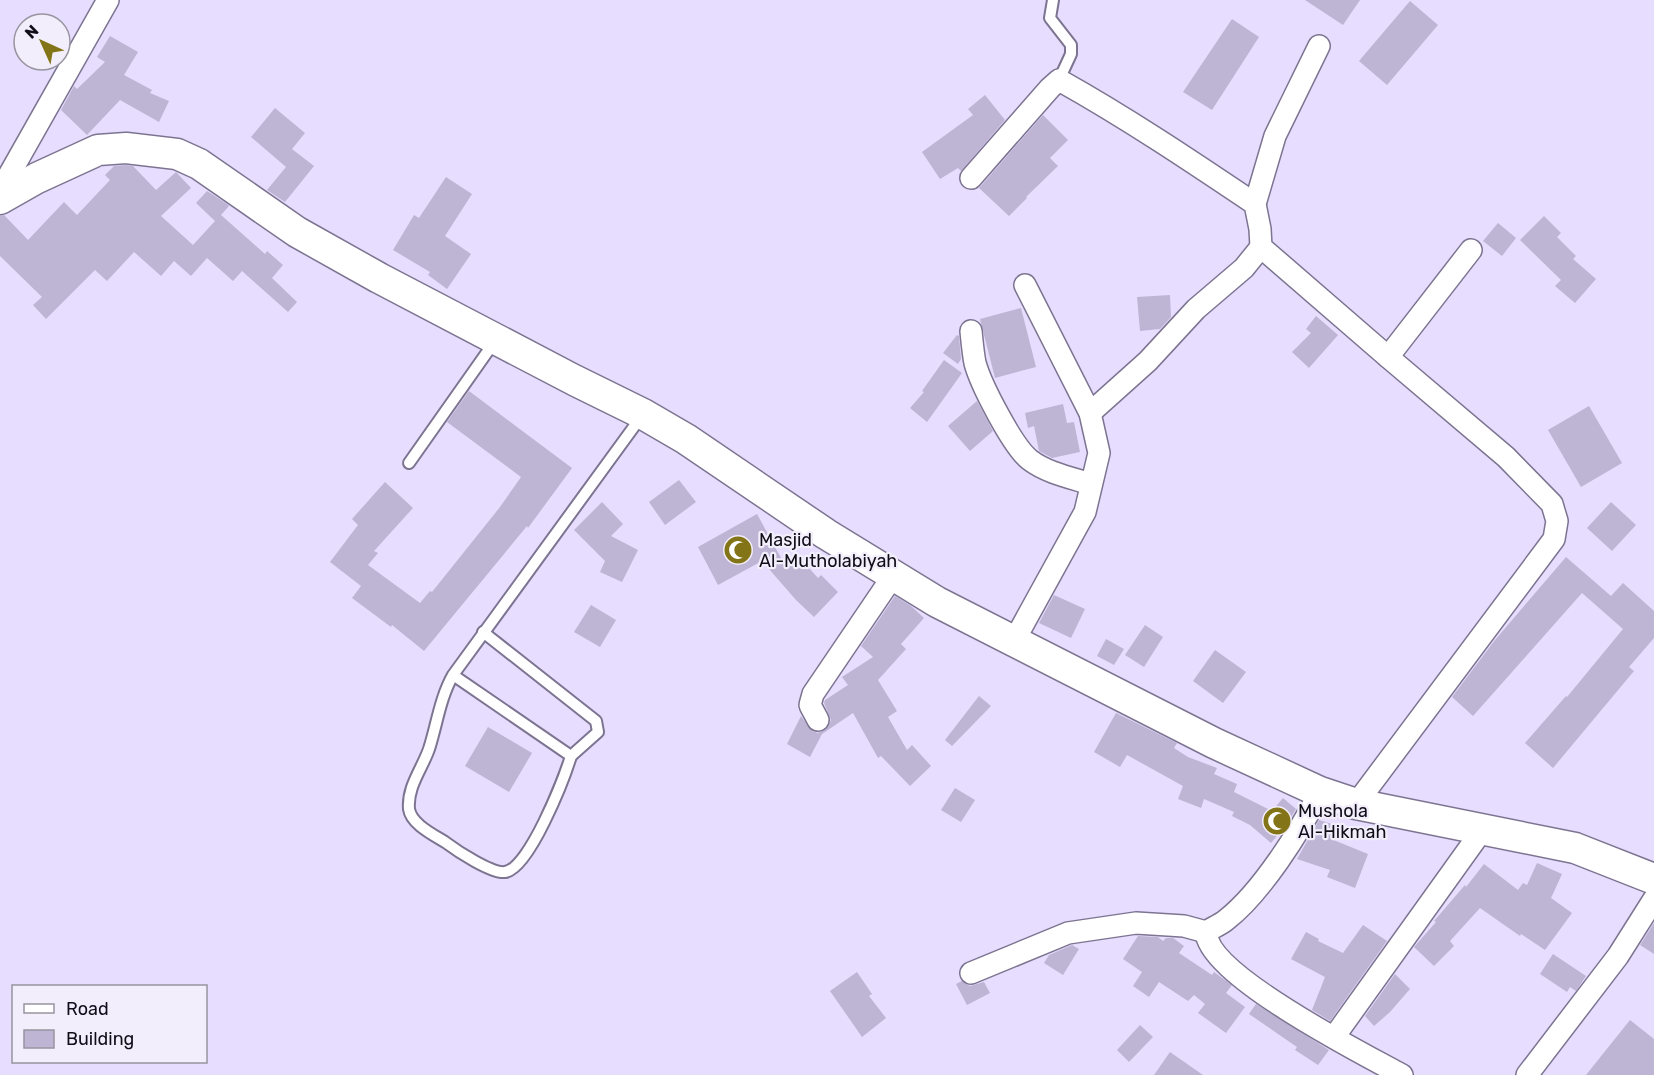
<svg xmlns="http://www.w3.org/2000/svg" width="1654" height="1075" viewBox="0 0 1654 1075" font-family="Rubik,sans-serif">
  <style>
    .building { fill: #beb4d4 }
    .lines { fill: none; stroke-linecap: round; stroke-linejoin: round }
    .lane-casing { stroke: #7d7491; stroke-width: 14 }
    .street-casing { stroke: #7d7491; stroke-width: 24 }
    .secondary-casing { stroke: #7d7491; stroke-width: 33 }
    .lane { stroke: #fff; stroke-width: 10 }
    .street { stroke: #fff; stroke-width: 21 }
    .secondary { stroke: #fff; stroke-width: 30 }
    .labels { text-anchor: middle; stroke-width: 4.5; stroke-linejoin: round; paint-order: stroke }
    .poi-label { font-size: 18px; fill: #100d17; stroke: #f2eefb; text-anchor: start }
  </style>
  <rect width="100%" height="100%" fill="#e7ddfe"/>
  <g class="building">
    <polygon points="1305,0 1360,0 1343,25"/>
    <polygon points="1410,1 1438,25 1387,85 1359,61"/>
    <polygon points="1232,19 1259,37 1212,110 1183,92"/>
    <polygon points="110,36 138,52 124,75 152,90 150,93 169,101 159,122 120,100 87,135 61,110 74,86 77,89 105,62 97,57"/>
    <polygon points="985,95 1005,120 961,171 958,168 940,179 922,152 973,115 968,109"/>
    <polygon points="275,108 305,133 292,149 314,166 285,202 267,190 286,167 251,137"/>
    <polygon points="1043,115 1068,140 1050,158 1058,166 1026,197 1027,198 1009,216 979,188"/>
    <polygon points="126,165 133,166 156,190 176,172 191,188 161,216 193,245 215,221 196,203 207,191 227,204 229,206 221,215 265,254 267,251 283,265 272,278 297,302 288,312 242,271 233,281 207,258 191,276 174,261 161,276 134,252 107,281 95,270 46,319 33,305 42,297 0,256 0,216 4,215 28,240 64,202 77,215 110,180 105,175 114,166"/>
    <polygon points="446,177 472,194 445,236 471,254 447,289 428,275 430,272 393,250 414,215 419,218"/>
    <polygon points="1544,216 1561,233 1557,237 1576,256 1573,259 1596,279 1575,303 1555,286 1561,280 1520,240"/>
    <polygon points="1498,223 1516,238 1502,256 1483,241"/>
    <polygon points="1170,295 1171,317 1160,329 1140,331 1137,297"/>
    <polygon points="1021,308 1036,367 995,378 980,319"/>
    <polygon points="1316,316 1338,335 1309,368 1292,352 1311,333 1306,329"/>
    <polygon points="957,335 959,336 961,359 958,364 943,353"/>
    <polygon points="944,360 962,373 927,422 910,408 924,392 922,391"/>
    <polygon points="469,391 572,468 528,528 527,526 424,651 392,625 391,627 352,598 361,586 330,562 358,525 352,519 385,482 413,508 374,551 378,553 368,565 420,603 430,591 432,592 500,507 521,477 447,422"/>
    <polygon points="977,401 993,431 970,451 948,426"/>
    <polygon points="1063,404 1067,423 1074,422 1080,452 1052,458 1039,451 1034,426 1028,428 1025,413"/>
    <polygon points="1589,406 1622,463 1581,487 1548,430"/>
    <polygon points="679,480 696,502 665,525 649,502"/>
    <polygon points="602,502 623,524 611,536 638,550 622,582 600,572 605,561 574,530"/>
    <polygon points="1611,502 1636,525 1612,551 1587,528"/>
    <polygon points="757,514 786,567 798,556 818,578 821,575 838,592 814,617 796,600 762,561 718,585 698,547"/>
    <polygon points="1566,557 1611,596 1623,583 1654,611 1654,638 1629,667 1634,671 1553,768 1525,743 1566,696 1567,697 1623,629 1582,593 1473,716 1452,697 1495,640"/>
    <polygon points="1054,595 1085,609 1071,638 1039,623"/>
    <polygon points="895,596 911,606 924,618 901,644 906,649 878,680 897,711 888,717 907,750 912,745 931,766 910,786 881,756 878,758 853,713 822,734 810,757 787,744 801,716 812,731 818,733 828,727 831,720 824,703 825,700 848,685 842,677 873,657 861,646"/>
    <polygon points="591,605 616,620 600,647 574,632"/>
    <polygon points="1145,625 1163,637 1144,667 1125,655"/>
    <polygon points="1106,639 1124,649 1114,665 1097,656"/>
    <polygon points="1215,650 1246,672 1223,703 1193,681"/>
    <polygon points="979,696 991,706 952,746 945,740"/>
    <polygon points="1116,713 1177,743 1174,748 1188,757 1217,768 1214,774 1237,784 1234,792 1272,811 1283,798 1296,809 1287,824 1271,843 1250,825 1232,816 1234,812 1204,799 1201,808 1178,799 1183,786 1127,755 1120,767 1094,752"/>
    <polygon points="488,727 532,753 509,792 465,766"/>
    <polygon points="955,788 975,800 961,822 941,810"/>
    <polygon points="1319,820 1335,825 1331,839 1368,854 1355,888 1327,877 1330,870 1297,859"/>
    <polygon points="1537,863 1562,874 1551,898 1572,913 1545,950 1521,934 1520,936 1480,908 1450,941 1454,946 1434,966 1414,947 1436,922 1434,921 1465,885 1466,887 1484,864 1518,890 1523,883 1527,885"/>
    <polygon points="1654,923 1654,954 1640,945"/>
    <polygon points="1363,925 1387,941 1330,1021 1312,1010 1325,977 1291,959 1306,932 1319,939 1318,941 1343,953"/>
    <polygon points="1138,936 1158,937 1163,941 1166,938 1173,938 1184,946 1179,953 1212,975 1214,972 1232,985 1226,993 1245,1007 1226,1033 1198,1013 1205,1004 1194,995 1188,1001 1159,982 1149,997 1133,986 1142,972 1123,959"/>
    <polygon points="1072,945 1079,949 1063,975 1044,963 1049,955"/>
    <polygon points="1553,954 1586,976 1576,991 1570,987 1567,992 1540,974"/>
    <polygon points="857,972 872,994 869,996 886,1018 862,1037 830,991"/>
    <polygon points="1395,974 1410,989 1390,1012 1374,1026 1365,1016"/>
    <polygon points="962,981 970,986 984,982 990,993 967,1005 956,984"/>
    <polygon points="1256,1004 1329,1050 1318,1065 1295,1050 1297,1047 1249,1014"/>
    <polygon points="1630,1020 1654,1039 1654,1075 1586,1075"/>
    <polygon points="1140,1025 1153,1037 1129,1062 1117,1050"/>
    <polygon points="1170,1052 1203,1075 1154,1075"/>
  </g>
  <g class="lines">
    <g class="lane-casing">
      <g id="lane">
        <polyline points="1053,0 1050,18 1071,45 1071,54 1059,80"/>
        <polyline points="409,463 495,341"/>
        <polyline points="483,632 596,721 598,732 571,756"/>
        <path d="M453,675L571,756C564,779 529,869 505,872C492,874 457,851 445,842C434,835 411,824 409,809C407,787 422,769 429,749C437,724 440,698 453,675L641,417"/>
      </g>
    </g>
    <g class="street-casing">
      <g id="street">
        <path d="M971,178L1050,88L1059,80C1127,118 1191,161 1255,204L1260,229L1261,247L1388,357L1506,457L1552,504L1557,521L1554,539L1356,804"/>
        <polyline points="0,191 108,0"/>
        <polyline points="1255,204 1275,136 1319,46"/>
        <path d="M971,331C972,341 973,353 975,363C981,385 1013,447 1030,460C1047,473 1072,478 1091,484"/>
        <polyline points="1388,357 1471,250"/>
        <polyline points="1090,413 1148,361 1196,309 1244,268 1261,247"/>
        <polyline points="1014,641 1085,512 1099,453 1090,413 1025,285"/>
        <polyline points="818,720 810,705 813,694 893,576"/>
        <path d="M1206,932C1208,975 1363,1054 1402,1075"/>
        <path d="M971,973L1068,933L1136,923L1184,926L1206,932C1212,928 1220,925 1226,920C1261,893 1300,831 1320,792"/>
        <polyline points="1334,1037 1483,829"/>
        <polyline points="1527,1075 1618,956 1654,899"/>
      </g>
    </g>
    <g class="secondary-casing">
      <polyline id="secondary" points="0,199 37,178 98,150 126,148 177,154 199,164 297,232 379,278 574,380 643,414 686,439 826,534 937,602 1214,743 1320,792 1356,804 1575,848 1654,879"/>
    </g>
    <use href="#lane" class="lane"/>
    <use href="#street" class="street"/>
    <use href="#secondary" class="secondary"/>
  </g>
  <defs>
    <g id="mosque-disc" transform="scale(1.5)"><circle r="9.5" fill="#837517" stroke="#f2eefb"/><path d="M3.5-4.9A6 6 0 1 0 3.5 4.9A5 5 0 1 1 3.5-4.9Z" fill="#fff"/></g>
  </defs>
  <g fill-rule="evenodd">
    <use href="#mosque-disc" x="738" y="550"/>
    <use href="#mosque-disc" x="1277" y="821"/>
  </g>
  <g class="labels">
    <g class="poi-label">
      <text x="759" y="546">Masjid<tspan x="759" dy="21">Al-Mutholabiyah</tspan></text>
      <text x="1298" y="817">Mushola<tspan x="1298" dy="21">Al-Hikmah</tspan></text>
    </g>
  </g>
  <rect x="12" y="985" width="195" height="78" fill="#f2eefb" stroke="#9894a0" stroke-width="1.5"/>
  <rect x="24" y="1004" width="30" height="9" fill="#ffffff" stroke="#9894a0" stroke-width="1.5"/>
  <text x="66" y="1015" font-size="18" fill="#100d17">Road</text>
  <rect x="24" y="1030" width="30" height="18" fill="#beb4d4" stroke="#9894a0" stroke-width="1.5"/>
  <text x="66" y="1045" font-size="18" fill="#100d17">Building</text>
  <g transform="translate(42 42) rotate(315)"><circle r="28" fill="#f2eefb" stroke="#9894a0" stroke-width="1.5"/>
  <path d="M0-4.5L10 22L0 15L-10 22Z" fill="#837517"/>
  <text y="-9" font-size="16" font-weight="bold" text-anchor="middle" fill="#100d17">N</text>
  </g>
</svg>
